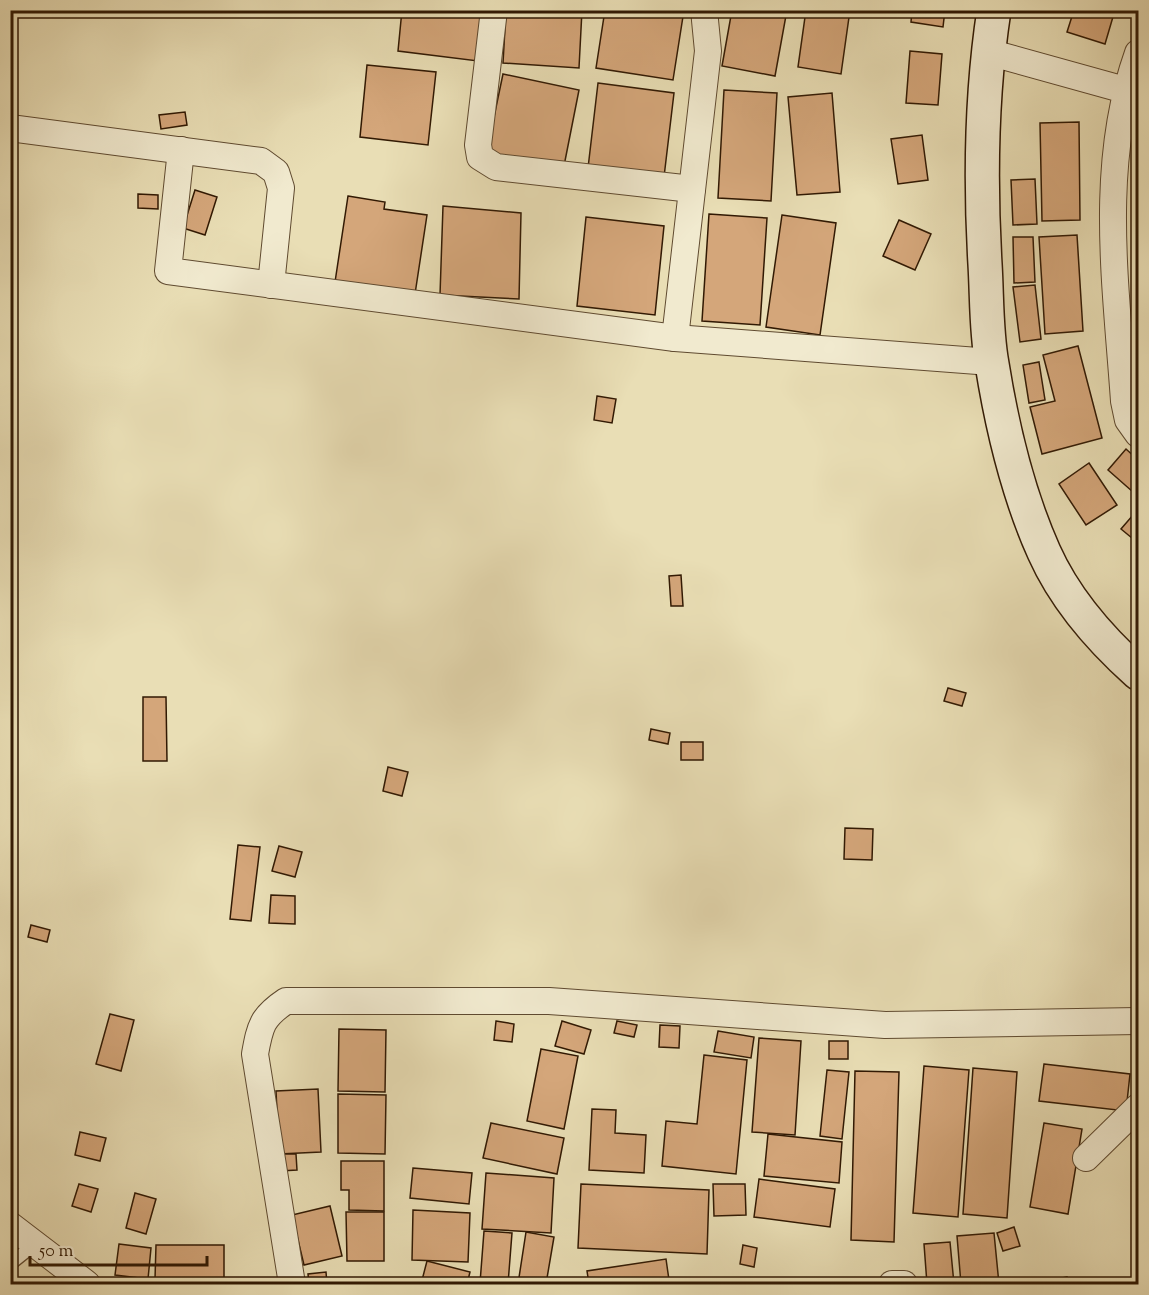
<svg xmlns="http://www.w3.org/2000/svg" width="1149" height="1295" viewBox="0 0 1149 1295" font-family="'Sorts Mill Goudy',serif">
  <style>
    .building { fill: #d4a67a; stroke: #311903; stroke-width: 1.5 }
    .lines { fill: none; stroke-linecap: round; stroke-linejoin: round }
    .lane-casing { stroke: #5f4a30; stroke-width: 15 }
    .street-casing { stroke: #5f4a30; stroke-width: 28 }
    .secondary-casing { stroke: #311903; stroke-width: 36 }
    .lane { stroke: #f1eacf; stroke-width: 12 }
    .street { stroke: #f1eacf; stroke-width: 26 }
    .secondary { stroke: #f1eacf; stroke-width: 33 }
  </style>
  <rect width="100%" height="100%" fill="#e9deb5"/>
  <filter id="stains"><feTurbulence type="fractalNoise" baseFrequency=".00333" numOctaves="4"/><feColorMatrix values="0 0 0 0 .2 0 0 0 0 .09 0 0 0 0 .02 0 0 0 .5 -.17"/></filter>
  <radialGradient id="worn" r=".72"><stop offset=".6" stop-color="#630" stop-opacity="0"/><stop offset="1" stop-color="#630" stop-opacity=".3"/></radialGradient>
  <g class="building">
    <polygon points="402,10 484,10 478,61 398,51"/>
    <polygon points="506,10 582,10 579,68 503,63"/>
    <polygon points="605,10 684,10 673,80 596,68"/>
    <polygon points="732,10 787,10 775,76 722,66"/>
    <polygon points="806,10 850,10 841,74 798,67"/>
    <polygon points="912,10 945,10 943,27 911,22"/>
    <polygon points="1074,10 1115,10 1105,44 1067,32"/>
    <polygon points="910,51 942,54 938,105 906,103"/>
    <polygon points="367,65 436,72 428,145 360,137"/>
    <polygon points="503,74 579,90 563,171 486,155"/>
    <polygon points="598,83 674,93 664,177 588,168"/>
    <polygon points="724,90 777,93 771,201 718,198"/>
    <polygon points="832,93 840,192 797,195 788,97"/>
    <polygon points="185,112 187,125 161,129 159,115"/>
    <polygon points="1079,122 1080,220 1042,221 1040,123"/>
    <polygon points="922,135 928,180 898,184 891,139"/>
    <polygon points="1035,179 1037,224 1013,225 1011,180"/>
    <polygon points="195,190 217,197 205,235 183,228"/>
    <polygon points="138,194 158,195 158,209 138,208"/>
    <polygon points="348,196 385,202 384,209 427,215 415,294 335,282"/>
    <polygon points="443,206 521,213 519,299 440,295"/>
    <polygon points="709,214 767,218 760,325 702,321"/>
    <polygon points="782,215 836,223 820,335 766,327"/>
    <polygon points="586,217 664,226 655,315 577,306"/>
    <polygon points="899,220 931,234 915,270 883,256"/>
    <polygon points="1077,235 1083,331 1045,334 1039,237"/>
    <polygon points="1013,237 1033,237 1035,282 1014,283"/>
    <polygon points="1035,285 1041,339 1020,342 1013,287"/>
    <polygon points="1078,346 1102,438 1042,454 1030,407 1055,401 1043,355"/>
    <polygon points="1039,362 1045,400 1029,403 1023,365"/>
    <polygon points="597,396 616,399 612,423 594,420"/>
    <polygon points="1126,449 1138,460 1138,486 1133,492 1108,470"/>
    <polygon points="1089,463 1117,505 1086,525 1059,484"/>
    <polygon points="1133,515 1138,520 1138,543 1121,529"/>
    <polygon points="681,575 683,606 671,606 669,576"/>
    <polygon points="948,688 966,693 962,706 944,701"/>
    <polygon points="143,697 166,697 167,761 143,761"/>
    <polygon points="651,729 670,733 668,744 649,740"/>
    <rect x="681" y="742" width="22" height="18"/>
    <polygon points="388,767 408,772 402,796 383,791"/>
    <polygon points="845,828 873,829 872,860 844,859"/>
    <polygon points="238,845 260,847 251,921 230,919"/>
    <polygon points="279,846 302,852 295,877 272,871"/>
    <polygon points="271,895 295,896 295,924 269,923"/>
    <polygon points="31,925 50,930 47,942 28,937"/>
    <polygon points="110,1014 134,1020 121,1071 96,1064"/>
    <polygon points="496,1021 514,1024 512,1042 494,1040"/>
    <polygon points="562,1021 591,1030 584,1054 555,1046"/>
    <polygon points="617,1021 637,1025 634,1037 614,1033"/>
    <polygon points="660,1025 680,1026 679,1048 659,1047"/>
    <polygon points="339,1029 386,1030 385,1092 338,1091"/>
    <polygon points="718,1031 754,1037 751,1058 714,1052"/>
    <polygon points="759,1038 801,1041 795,1135 752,1132"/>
    <rect x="829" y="1041" width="19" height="18"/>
    <polygon points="541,1049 578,1056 564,1129 527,1121"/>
    <polygon points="704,1055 747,1060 736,1174 662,1166 666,1121 697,1124"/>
    <polygon points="1044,1064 1130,1074 1126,1111 1039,1101"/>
    <polygon points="924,1066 969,1070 958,1217 913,1213"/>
    <polygon points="973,1068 1017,1072 1007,1218 963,1214"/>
    <polygon points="827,1070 849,1072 842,1139 820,1136"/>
    <polygon points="855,1071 899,1072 894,1242 851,1240"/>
    <polygon points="318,1089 321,1152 279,1154 276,1091"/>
    <polygon points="338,1094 386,1095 385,1154 338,1153"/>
    <polygon points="592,1109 616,1110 615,1133 646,1135 644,1173 589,1170"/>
    <polygon points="491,1123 564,1138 557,1174 483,1158"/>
    <polygon points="1044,1123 1082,1129 1068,1214 1030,1207"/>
    <polygon points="80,1132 106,1138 100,1161 75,1155"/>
    <polygon points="768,1134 842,1142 839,1183 764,1176"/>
    <polygon points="279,1154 296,1154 297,1170 280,1171"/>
    <polygon points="341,1161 384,1161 384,1211 349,1210 349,1190 341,1190"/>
    <polygon points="413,1168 472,1173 469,1204 410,1198"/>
    <polygon points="486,1173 554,1178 551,1233 482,1229"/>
    <polygon points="759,1179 835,1189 830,1227 754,1217"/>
    <polygon points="79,1184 98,1189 91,1212 72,1206"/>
    <polygon points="581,1184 709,1190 707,1254 578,1248"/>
    <polygon points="713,1184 745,1184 746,1215 714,1216"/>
    <polygon points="135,1193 156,1199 146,1234 126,1228"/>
    <polygon points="330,1206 342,1256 304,1265 292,1215"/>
    <polygon points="413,1210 470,1213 468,1262 412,1260"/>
    <polygon points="346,1212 384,1212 384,1261 347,1261"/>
    <polygon points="1014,1227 1020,1246 1003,1251 997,1233"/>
    <polygon points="484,1231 512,1233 508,1284 480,1283"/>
    <polygon points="526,1232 554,1237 546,1284 518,1284"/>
    <polygon points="994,1233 999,1284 961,1284 957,1236"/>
    <polygon points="950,1242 954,1284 927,1284 924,1244"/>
    <polygon points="119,1244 151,1248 148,1279 115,1275"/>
    <polygon points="156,1245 224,1245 224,1279 155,1279"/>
    <polygon points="743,1245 757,1248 754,1267 740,1264"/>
    <polygon points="666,1259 669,1280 636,1284 589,1284 587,1271"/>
    <polygon points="427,1261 470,1272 467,1284 421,1284"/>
    <polygon points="326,1272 327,1284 309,1284 308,1274"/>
    <polygon points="1067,1277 1069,1284 1035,1284"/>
    <polygon points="333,1278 379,1280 379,1284 333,1284"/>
  </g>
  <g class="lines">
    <g class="lane-casing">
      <polyline id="lane" points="10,1264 35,1244"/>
    </g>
    <g class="street-casing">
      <g id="street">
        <polyline points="494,10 478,145 480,157 496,167 692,189"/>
        <polyline points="988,52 1125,90"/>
        <path d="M1138,53C1098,165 1116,285 1124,401L1128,420L1138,434"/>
        <polyline points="10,128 261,161 276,172 281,188 271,285"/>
        <polyline points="181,150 168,271 675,338 991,362"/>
        <polyline points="675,338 708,51 704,10"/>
        <polyline points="1086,1158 1138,1107"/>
        <polyline points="10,1225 87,1284"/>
        <path d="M292,1284L255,1054C260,1026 262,1017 286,1001H549L885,1025L1138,1021"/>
        <polyline points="892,1284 904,1284"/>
      </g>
    </g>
    <g class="secondary-casing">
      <path id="secondary" d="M994,10C981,95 980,179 985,264C987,297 986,332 992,364C1002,427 1018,494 1044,552C1065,599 1101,640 1138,673"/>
    </g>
    <use href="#lane" class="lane"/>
    <use href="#street" class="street"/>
    <use href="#secondary" class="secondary"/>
  </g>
  <rect width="1149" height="1295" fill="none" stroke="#e9deb5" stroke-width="36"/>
  <rect x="12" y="12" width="1125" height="1271" fill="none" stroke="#311903" stroke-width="3"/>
  <rect x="18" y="18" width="1113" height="1259" fill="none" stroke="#311903" stroke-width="1.5"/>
  <path d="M30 1256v9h177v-9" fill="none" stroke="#311903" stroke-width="3"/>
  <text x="39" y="1256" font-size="18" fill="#311903" stroke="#f1eacf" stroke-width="4.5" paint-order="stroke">50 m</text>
  <rect width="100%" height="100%" filter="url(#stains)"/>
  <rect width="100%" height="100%" fill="url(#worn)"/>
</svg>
